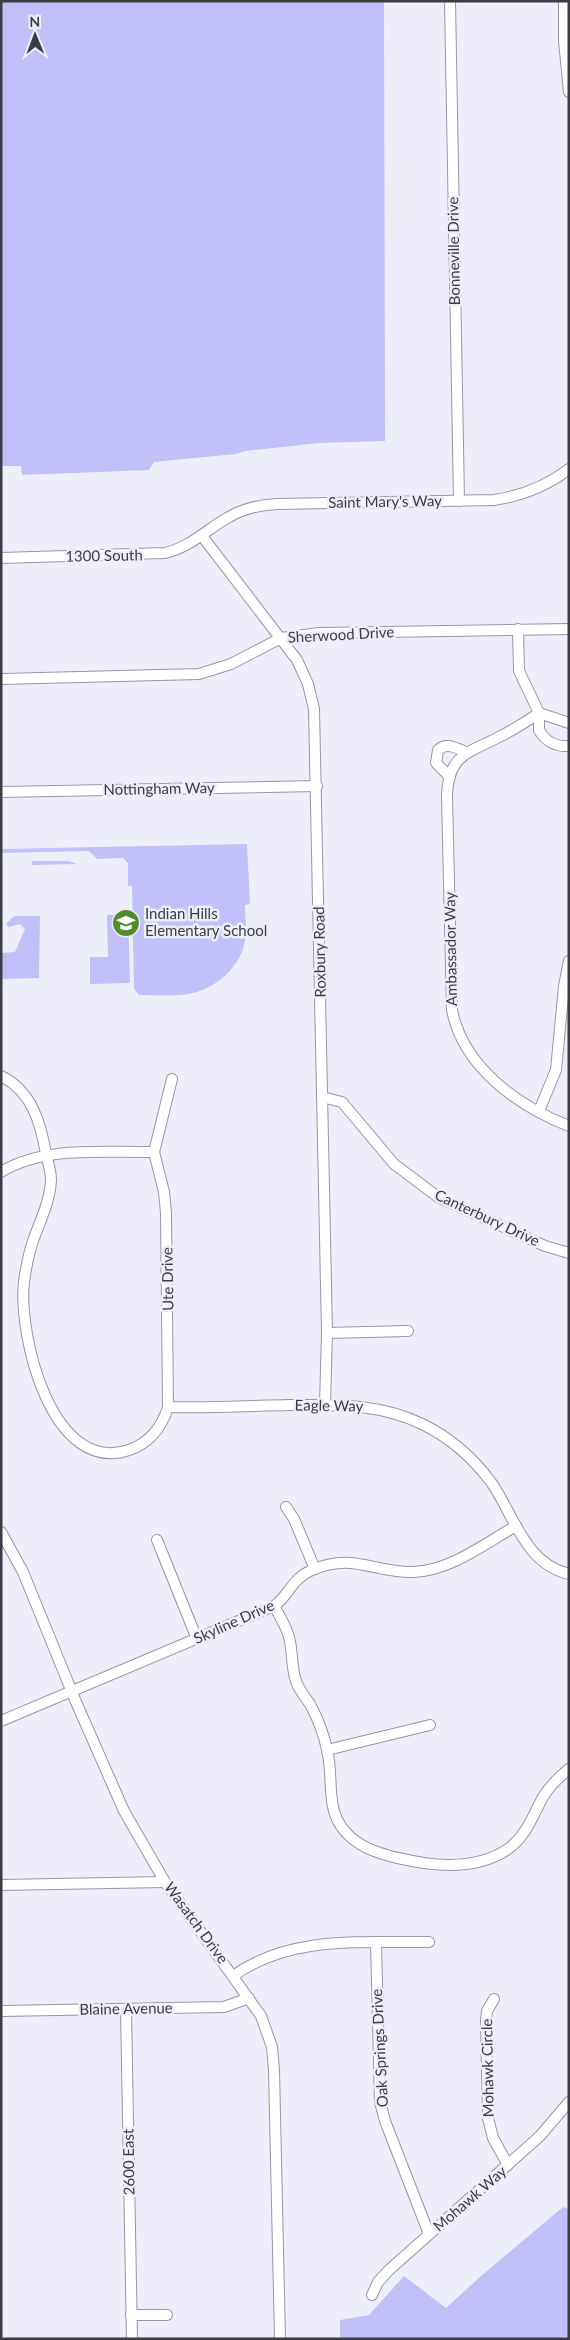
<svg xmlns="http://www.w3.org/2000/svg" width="570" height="2340" viewBox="0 0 570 2340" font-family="Lato,sans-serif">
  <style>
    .green { fill: #c2c0f9 }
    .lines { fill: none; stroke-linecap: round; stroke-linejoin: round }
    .street-casing { stroke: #9696aa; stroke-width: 12 }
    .street { stroke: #fff; stroke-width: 10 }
    .labels { text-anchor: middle; stroke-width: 5; stroke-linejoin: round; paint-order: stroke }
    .street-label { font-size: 15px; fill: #3c3c45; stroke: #eeeefb }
    .poi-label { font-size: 15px; fill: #3c3c45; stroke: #eeeefb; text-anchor: start }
  </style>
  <rect width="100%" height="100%" fill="#eeeefb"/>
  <g class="green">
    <polygon points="1,1 384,1 385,441 319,443 245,451 236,454 154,462 149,470 22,475 21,466 1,466"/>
    <path d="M247,844L250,904L245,905C245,916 247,929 245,940C241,966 218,987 193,993C176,997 156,995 139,995L134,989L132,886H128V863L123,858L97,859L89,851L1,853V849Z"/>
    <polygon points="32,861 69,861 77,864 32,865"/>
    <polygon points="128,914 130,983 90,984 90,957 108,957 107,915"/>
    <polygon points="14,916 40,916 39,978 1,979 1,953 15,952 25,929 20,924 9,927 6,924"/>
    <polygon points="563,2207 569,2209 569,2339 340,2339 340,2320 369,2315 404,2276 446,2308 481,2276"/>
  </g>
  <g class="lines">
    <g class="street-casing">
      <g id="street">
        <polyline points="450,1 459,501"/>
        <polyline points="564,1 564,41 569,92"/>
        <polyline points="202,536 297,660 308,684 314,709 327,1333 325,1405"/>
        <path d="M1,558L165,553C191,547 207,529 229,517C244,508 260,505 277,504L494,500C520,496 547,486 569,469"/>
        <path d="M518,629L519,671L539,713V730C545,741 556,747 569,746"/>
        <polyline points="1,679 199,674 231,664 281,638 319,633 569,629"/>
        <path d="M539,713C526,722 513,730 499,737C468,753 448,755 447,796L452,1010C463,1067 518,1106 569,1126"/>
        <polyline points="539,713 569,723"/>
        <path d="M450,777L436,763L438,750C447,742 456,748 466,752"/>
        <polyline points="1,792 317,786"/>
        <path d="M1,1076C32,1091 41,1124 46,1154C48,1163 51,1171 51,1180C50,1201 41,1219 34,1238C29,1252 26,1267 24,1282C18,1336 52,1476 129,1450C149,1443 162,1427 168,1407L166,1213L164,1192L154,1152L172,1079"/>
        <polyline points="322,1097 342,1102 394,1164 438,1197 545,1246 569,1253"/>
        <polyline points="539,1111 556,1070 564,986 569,961"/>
        <path d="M1,1172C45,1145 105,1153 154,1152"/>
        <polyline points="327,1333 408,1331"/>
        <path d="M168,1407C208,1408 249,1406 289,1405C336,1405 379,1403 422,1424C449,1437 473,1458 491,1482C514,1515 525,1564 569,1574"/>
        <polyline points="286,1507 294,1519 315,1569"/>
        <polyline points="1,1532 23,1572 76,1702 124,1811 165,1882 261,2016 272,2047 274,2070 280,2339"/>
        <polyline points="157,1540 197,1639"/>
        <path d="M274,1606C280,1616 286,1626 289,1637C293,1652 291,1667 296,1681C299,1690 305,1697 310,1704C318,1719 324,1734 327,1750C332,1769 329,1788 333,1807C342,1849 388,1857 424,1863C452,1867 483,1866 508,1849C527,1835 532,1817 543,1797C550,1785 559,1777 569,1769"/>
        <path d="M1,1721L274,1606C290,1595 291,1579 312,1570C353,1552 374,1573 413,1572C450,1571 484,1544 516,1526"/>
        <polyline points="327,1750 430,1725"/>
        <polyline points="1,1885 165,1882"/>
        <polyline points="376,1942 380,2102 385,2121 429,2234"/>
        <path d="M233,1976C290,1935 362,1943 429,1942"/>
        <polyline points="494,1999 487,2011 486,2020 488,2118 493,2138 508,2165"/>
        <polyline points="126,2009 132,2339"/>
        <polyline points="1,2011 224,2007 249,1998"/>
        <polyline points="372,2295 378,2282 389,2270 540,2136 569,2102"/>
        <polyline points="131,2315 167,2315"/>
      </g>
    </g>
    <use href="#street" class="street"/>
  </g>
  <defs>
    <g id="school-disc" transform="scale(1.4375)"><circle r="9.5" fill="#508d2c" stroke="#eeeefb"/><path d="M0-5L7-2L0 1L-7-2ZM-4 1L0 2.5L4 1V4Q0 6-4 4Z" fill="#fff"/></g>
  </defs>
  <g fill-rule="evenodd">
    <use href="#school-disc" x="126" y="923"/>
  </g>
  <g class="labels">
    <g class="street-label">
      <text transform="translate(454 251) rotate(-91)" y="5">Bonneville Drive</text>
      <text transform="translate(385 502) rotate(-1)" y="5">Saint Mary's Way</text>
      <text transform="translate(104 556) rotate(-1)" y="5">1300 South</text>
      <text transform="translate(341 635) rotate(-3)" y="5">Sherwood Drive</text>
      <text transform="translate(159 789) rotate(-1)" y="5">Nottingham Way</text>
      <text transform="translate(451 949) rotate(-91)" y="5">Ambassador Way</text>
      <text transform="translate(320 952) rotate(-91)" y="5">Roxbury Road</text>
      <text transform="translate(487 1218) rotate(25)" y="5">Canterbury Drive</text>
      <text transform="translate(168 1279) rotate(-91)" y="5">Ute Drive</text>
      <text transform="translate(329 1406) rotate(1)" y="5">Eagle Way</text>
      <text transform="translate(234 1622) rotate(-24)" y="5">Skyline Drive</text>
      <text transform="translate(196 1923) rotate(54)" y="5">Wasatch Drive</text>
      <text transform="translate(126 2009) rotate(-1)" y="5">Blaine Avenue</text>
      <text transform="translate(380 2048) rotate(-93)" y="5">Oak Springs Drive</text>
      <text transform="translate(488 2068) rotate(-91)" y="5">Mohawk Circle</text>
      <text transform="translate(129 2162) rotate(-91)" y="5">2600 East</text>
      <text transform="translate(470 2199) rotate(-41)" y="5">Mohawk Way</text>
    </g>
    <g class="poi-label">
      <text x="145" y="919">Indian Hills<tspan x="145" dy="17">Elementary School</tspan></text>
    </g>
  </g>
  <rect width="570" height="2340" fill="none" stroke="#3c3c45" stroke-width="5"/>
  <g transform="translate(35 35) rotate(359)" stroke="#eeeefb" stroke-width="4" paint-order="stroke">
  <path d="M0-4L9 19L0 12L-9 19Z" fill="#3c3c45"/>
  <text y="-8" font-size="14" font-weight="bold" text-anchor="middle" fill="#3c3c45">N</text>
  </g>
</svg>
